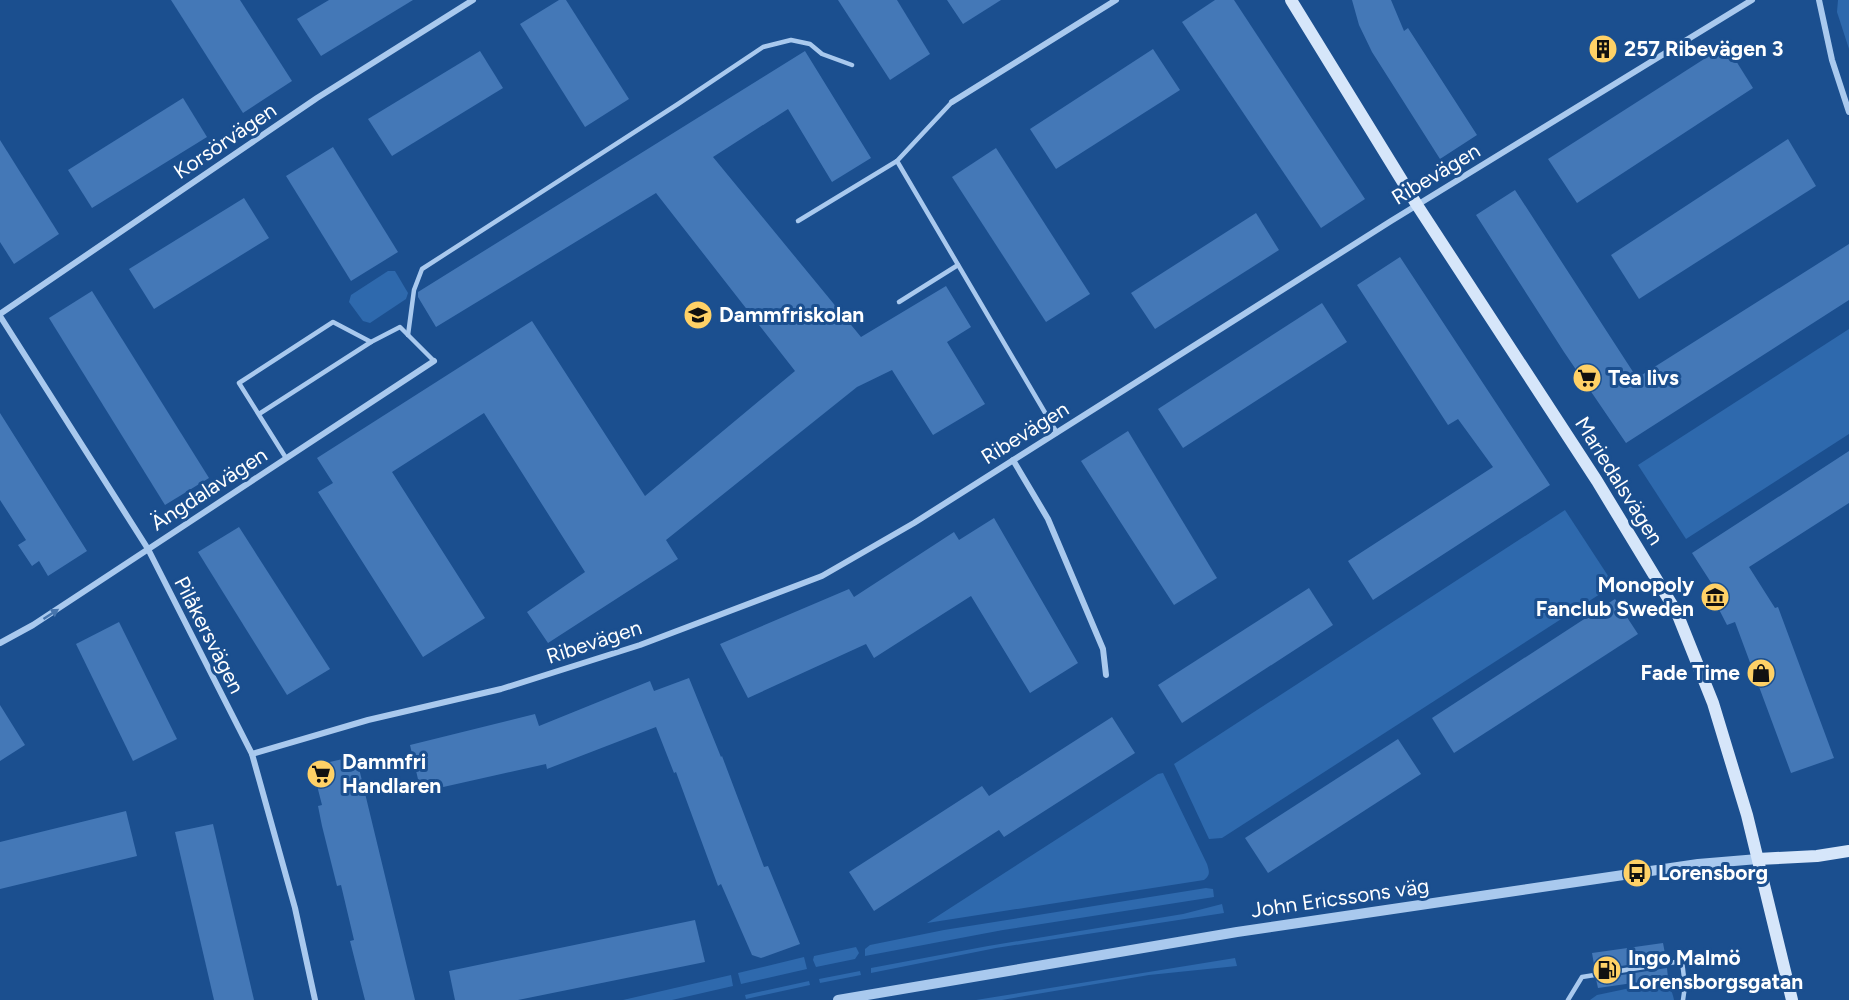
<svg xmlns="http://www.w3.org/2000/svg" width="1849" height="1000" viewBox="0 0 1849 1000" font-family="Figtree,sans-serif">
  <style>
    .green { fill: #2e69ad }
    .building { fill: #4478b7 }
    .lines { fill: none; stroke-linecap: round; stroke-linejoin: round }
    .service { stroke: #a9c9ee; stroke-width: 4.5 }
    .minor { stroke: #a9c9ee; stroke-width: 6 }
    .tertiary { stroke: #a9c9ee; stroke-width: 10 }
    .secondary { stroke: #d6e6fa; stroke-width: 12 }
    .oneway { fill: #4674ac }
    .labels { text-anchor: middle; stroke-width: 6; stroke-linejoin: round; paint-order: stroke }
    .poi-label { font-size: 21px; font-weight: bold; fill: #fff; stroke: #1b4f8f; text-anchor: start }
    .street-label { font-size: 21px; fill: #fff; stroke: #1b4f8f }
  </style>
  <rect width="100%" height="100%" fill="#1b4f8f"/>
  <g class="green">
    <polygon points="1838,0 1849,0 1849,49 1837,12"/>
    <polygon points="388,271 395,271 408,293 406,299 370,323 363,321 349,302 351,295"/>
    <polygon points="1849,329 1849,434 1686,539 1638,465"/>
    <polygon points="1565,510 1614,585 1222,838 1209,839 1174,764"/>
    <path d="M1163,773L1207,864C1209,871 1211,875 1204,880L927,923L1158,774Z"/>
    <polygon points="1206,888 1213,889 1214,897 1003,930 865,956 865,949 870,945 944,930"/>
    <polygon points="1222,904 1224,913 996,948 871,973 871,968 988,946 1183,914"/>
    <polygon points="856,947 859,953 855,959 816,967 813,960 814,956"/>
    <polygon points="804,957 807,969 741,984 738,973"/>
    <polygon points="1235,958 1237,966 1149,975 1002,1000 976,1000"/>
    <polygon points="860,971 861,975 820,983 819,979"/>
    <polygon points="731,975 733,986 672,1000 623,1000"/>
    <polygon points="809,981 810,985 746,999 745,995"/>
    <path d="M1659,982C1669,984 1672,990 1674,1000H1590L1597,995Z"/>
  </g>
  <g class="building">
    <polygon points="171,0 240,0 292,81 243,113"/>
    <polygon points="329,0 413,0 321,56 297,19"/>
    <polygon points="559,0 566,0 629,99 585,127 520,24"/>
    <polygon points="838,0 897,0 930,54 890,80"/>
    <polygon points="947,0 1001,0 963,24"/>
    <polygon points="1215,0 1234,0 1365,199 1321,228 1182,22"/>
    <polygon points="1352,0 1391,0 1404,31 1408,28 1477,135 1440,159 1372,52 1359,25"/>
    <polygon points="1726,45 1753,88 1577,203 1548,159"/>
    <polygon points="1153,49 1180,90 1056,169 1030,129"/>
    <polygon points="480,51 503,88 392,156 368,119"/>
    <polygon points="805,51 871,158 832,182 788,109 713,157 861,337 946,286 971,327 947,342 985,404 933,435 892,370 857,387 666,540 678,559 548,643 527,612 585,572 484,413 392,472 485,618 423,657 318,492 333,483 317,458 532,321 645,496 795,371 656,193 436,327 418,297 418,292"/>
    <polygon points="183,98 207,137 92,208 68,170"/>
    <polygon points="1788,139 1816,186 1639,299 1611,255"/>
    <polygon points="0,140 59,234 14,264 0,242"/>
    <polygon points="333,147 398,252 351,281 286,176"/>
    <polygon points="996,148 1090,294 1046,322 952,177"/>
    <polygon points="1515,190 1637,378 1849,244 1849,300 1626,443 1564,352 1476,215"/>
    <polygon points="244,198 269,238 154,309 129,269"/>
    <polygon points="1256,213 1279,250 1155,329 1131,293"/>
    <polygon points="1400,257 1550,485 1373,600 1348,561 1493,467 1458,419 1448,425 1357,285"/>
    <polygon points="92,291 209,478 165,505 49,318"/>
    <polygon points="1322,303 1347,342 1183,448 1158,409"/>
    <polygon points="0,413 87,551 48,576 39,561 32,566 18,545 26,540 0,500"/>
    <polygon points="1128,431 1217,578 1174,605 1081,461"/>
    <polygon points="1849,451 1849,503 1749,567 1775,608 1778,607 1834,758 1791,773 1735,622 1727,625 1707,586 1712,584 1692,553"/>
    <polygon points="994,518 1078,663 1030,693 971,596 874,658 866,644 748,698 720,644 849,589 854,597 954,532 959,540"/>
    <polygon points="239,527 330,669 287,695 198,552"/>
    <polygon points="1309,588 1333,625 1182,723 1158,685"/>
    <polygon points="1615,599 1638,634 1454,753 1432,718"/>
    <polygon points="119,622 177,739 133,761 76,644"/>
    <polygon points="689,678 721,757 722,756 764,867 768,866 800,944 761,958 752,955 721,884 718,886 676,772 674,773 656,727 547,769 546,764 421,792 410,745 535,714 539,726 650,681 654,691"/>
    <polygon points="0,705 25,745 0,761"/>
    <polygon points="1112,717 1135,753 1004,837 999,830 874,911 849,872 982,786 989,796"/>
    <polygon points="1398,739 1421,774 1268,873 1245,838"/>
    <polygon points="356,756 415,1000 365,1000 350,941 354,940 341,885 337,886 322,826 318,806 322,805 312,766"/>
    <polygon points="126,811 137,856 0,889 0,842"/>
    <polygon points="213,824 254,1000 214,1000 175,832"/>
    <polygon points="695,920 705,962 518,1000 455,1000 449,971"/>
    <polygon points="1663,943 1666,959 1595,970 1592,953"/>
    <polygon points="1667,968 1668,978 1598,988 1596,979"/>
  </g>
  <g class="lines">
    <g class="service">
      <polyline points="897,161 1057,433"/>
      <polyline points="798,221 897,161 952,102"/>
      <polyline points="899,302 958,265"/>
      <polyline points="408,335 414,290 422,269 678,104 763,47 791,40 810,44 822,54 852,65"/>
      <polyline points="371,342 400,327 434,361"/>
      <polyline points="259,414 371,342 333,322 239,383 286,458"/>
      <polyline points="1568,1000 1582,977 1682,961 1685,986 1683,1000"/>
    </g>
    <g class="minor">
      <polyline points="1819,0 1832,60 1849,112"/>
      <polyline points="952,102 1116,0"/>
      <polyline points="0,314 317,98 473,0"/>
      <polyline points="0,316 148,549 252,754 295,908 315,1000"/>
      <polyline points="1013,460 1048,519 1103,649 1106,675"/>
      <polyline points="0,643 33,625 434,361"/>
      <polyline points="252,754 368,720 501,689 640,645 822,576 914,523 1391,221 1752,0"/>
    </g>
    <polyline class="tertiary" points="838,1000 1237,932 1698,864 1758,859"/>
    <g class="secondary">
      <polyline points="1291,0 1417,205 1597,481 1677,613 1713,703 1747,815 1792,1000"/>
      <polyline points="1758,859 1817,856 1849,851"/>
    </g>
  </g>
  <defs><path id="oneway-solid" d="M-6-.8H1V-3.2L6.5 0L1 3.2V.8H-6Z" transform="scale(1.5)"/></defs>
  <use class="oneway" href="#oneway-solid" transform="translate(51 614) rotate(-33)"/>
  <defs>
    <g id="building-disc" transform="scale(1.5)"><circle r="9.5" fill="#ffd166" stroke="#1b4f8f"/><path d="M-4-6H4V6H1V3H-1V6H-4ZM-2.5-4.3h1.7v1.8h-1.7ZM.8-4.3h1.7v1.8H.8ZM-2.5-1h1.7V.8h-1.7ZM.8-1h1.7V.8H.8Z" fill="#111"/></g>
    <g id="school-disc" transform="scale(1.5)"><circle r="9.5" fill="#ffd166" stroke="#1b4f8f"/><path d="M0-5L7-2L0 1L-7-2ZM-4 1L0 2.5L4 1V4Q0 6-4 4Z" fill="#111"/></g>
    <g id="supermarket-disc" transform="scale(1.5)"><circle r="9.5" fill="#ffd166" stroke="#1b4f8f"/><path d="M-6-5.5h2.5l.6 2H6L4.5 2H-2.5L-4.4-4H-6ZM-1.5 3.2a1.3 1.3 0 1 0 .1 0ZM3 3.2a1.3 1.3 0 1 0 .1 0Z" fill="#111"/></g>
    <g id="museum-disc" transform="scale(1.5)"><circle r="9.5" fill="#ffd166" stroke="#1b4f8f"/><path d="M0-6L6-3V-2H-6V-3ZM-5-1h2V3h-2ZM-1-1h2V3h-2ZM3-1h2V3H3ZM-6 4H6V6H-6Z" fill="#111"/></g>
    <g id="shop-disc" transform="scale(1.5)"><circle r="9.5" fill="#ffd166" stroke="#1b4f8f"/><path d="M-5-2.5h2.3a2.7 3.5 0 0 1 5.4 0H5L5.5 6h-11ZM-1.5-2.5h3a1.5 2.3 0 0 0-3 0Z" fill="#111"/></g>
    <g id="bus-disc" transform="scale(1.5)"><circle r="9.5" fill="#ffd166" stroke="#1b4f8f"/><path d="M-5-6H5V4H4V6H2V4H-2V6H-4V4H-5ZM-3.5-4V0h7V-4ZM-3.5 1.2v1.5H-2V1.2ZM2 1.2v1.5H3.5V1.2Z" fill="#111"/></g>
    <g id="fuel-disc" transform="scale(1.5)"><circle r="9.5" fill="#ffd166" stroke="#1b4f8f"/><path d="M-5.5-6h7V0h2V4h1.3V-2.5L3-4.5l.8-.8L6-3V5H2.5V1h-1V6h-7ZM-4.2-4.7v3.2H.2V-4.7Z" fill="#111"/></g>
  </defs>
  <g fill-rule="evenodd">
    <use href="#building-disc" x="1603" y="49"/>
    <use href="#school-disc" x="698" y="315"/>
    <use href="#supermarket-disc" x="1587" y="378"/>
    <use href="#museum-disc" x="1715" y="597"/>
    <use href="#shop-disc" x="1761" y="673"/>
    <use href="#supermarket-disc" x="321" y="774"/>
    <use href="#bus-disc" x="1637" y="873"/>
    <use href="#fuel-disc" x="1607" y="970"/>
  </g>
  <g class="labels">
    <g class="poi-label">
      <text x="1624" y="56">257 Ribevägen 3</text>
      <text x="719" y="322">Dammfriskolan</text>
      <text x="1608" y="385">Tea livs</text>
      <text x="1694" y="592" text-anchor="end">Monopoly<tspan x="1694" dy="24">Fanclub Sweden</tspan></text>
      <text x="1740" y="680" text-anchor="end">Fade Time</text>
      <text x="342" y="769">Dammfri<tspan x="342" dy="24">Handlaren</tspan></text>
      <text x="1658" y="880">Lorensborg</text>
      <text x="1628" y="965">Ingo Malmö<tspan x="1628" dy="24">Lorensborgsgatan</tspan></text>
    </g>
    <g class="street-label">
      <text transform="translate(225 141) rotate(-34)" y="7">Korsörvägen</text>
      <text transform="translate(1436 174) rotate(-31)" y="7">Ribevägen</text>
      <text transform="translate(1025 433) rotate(-32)" y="7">Ribevägen</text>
      <text transform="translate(1619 481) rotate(58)" y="7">Mariedalsvägen</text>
      <text transform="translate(209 489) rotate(-33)" y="7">Ängdalavägen</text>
      <text transform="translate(209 635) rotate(63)" y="7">Pilåkersvägen</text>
      <text transform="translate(594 642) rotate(-18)" y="7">Ribevägen</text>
      <text transform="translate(1340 898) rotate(-8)" y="7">John Ericssons väg</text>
    </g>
  </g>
</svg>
